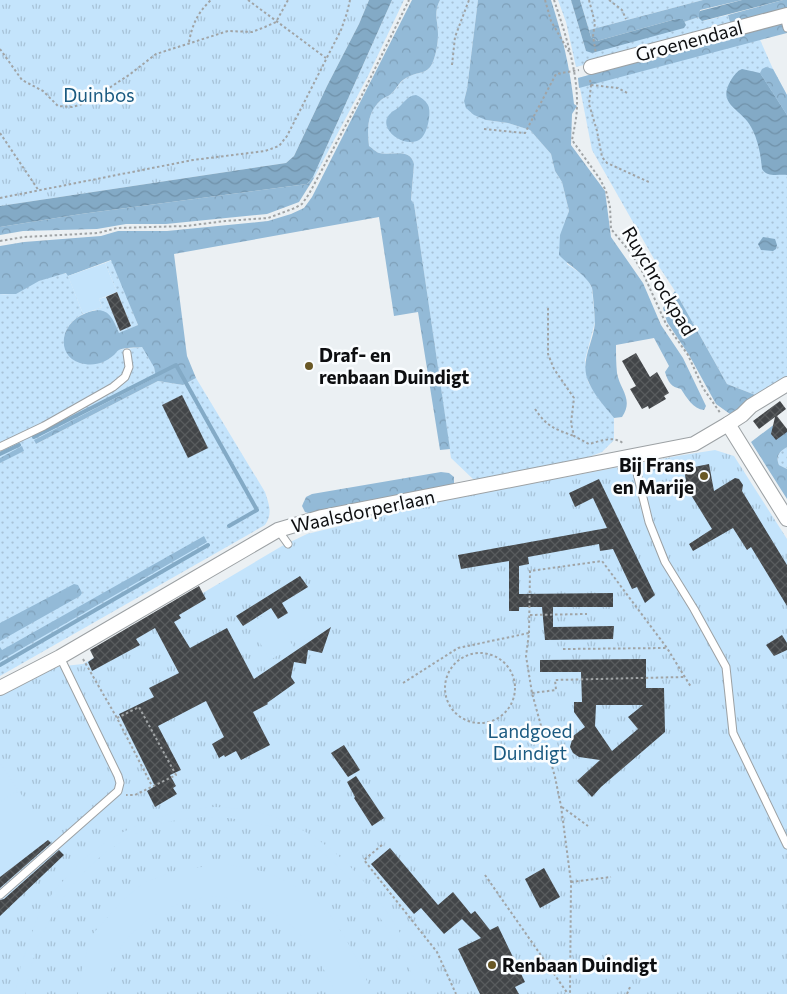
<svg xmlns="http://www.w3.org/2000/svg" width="787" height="994" viewBox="0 0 787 994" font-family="Commissioner,sans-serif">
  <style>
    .grass { fill: url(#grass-dots) }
    .forest { fill: url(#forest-crowns) }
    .park { fill: url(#park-tufts) }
    .pitch { fill: #c4e4fc }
    .water { fill: url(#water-waves) }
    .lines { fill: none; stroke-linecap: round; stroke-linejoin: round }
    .stream { stroke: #83aac6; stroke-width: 4 }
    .building { fill: url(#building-cross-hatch); fill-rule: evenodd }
    .service-casing { stroke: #9ca1a4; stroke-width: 9 }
    .minor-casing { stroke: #9ca1a4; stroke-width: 16 }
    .path { stroke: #a0a4a6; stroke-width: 2; stroke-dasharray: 2.5 2.5; stroke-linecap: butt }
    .service { stroke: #fff; stroke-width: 7 }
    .minor { stroke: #fff; stroke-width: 14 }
    .poi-dot { fill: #695825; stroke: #fafdff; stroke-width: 2 }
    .labels { text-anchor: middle; stroke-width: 5; stroke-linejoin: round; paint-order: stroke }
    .street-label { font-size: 19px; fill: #0d0e10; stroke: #fafdff }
    .park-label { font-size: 19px; fill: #1a5a81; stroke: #fafdff }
    .poi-label { font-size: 19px; font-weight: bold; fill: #0d0e10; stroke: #fafdff; text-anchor: start }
  </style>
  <defs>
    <pattern id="grass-dots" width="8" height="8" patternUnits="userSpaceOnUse" patternTransform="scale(1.25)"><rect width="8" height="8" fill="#c4e4fc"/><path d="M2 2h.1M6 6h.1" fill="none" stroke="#a7c2d7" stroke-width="1.8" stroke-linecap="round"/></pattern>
    <pattern id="forest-crowns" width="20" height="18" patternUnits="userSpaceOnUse" patternTransform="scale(1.25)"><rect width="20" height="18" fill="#93bad7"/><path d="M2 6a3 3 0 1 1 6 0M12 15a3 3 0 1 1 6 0" fill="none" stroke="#7e9fb8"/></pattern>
    <pattern id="park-tufts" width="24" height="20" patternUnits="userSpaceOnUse" patternTransform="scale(1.25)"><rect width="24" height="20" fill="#c4e4fc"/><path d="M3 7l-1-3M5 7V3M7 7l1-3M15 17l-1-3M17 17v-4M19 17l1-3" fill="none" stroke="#a7c2d7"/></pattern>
    <pattern id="water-waves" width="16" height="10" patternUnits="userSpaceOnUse" patternTransform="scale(1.25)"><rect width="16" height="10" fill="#83aac6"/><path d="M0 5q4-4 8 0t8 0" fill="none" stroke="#7091a9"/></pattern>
    <pattern id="building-cross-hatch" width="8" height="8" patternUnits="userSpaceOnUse" patternTransform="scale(1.25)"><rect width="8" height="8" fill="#424548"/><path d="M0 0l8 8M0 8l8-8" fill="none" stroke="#595c5e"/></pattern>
  </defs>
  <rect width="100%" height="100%" fill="#ebf0f3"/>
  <g class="grass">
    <polygon points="392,0 404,0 368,76 314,178 313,177"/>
    <path d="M440,0H478L467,89L464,101L486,120L508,123L530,130L551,154L555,171L562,182L569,211L565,223L567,264L586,277L592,288L595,322L585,360L588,382L599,399L614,418V440L602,452L586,458L477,480L473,479L451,458L414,204L411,201L414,164C410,147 392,156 379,153C376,152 372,148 369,146C367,128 367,113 381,100C384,97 388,97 391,94C398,88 399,81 410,76C418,72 427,74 432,64C436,55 438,43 438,34C438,20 433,14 440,0Z"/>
    <polygon points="558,0 571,0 586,51 686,25 684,22 699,17 703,21 728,15 731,26 576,67 566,22"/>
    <polygon points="580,0 703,0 589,30"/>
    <polygon points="757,33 773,69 787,95 787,377 758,396 727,384 675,291 654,259 592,150 578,78"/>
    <polygon points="112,260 138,325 119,334 114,322 95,310 91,311 102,307 99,299 106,297 120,330 131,326 105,263"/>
    <path d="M67,273L83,314C70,321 64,330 64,343L109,359L118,350L142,347L154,366L156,377L35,440L36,444L158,381L183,385L196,378L265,492C269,504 273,514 265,525L0,676V294C18,296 21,289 36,282C46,278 56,275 67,273Z"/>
    <path d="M787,447V480V469L779,465C775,456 780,451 787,447Z"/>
  </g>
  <g class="forest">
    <path d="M412,0H440C433,14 438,20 438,34C438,43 436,55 432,64C427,74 418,72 410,76C398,81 398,88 391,94C388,97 384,97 381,100C367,113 367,128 369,146C372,148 376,152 379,153C392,156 410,147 414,164L411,200L414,204L450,449L440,450L418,312L394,316L379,217L174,254L187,356L196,378L183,385L158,381L36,444L34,440L156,377L154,367L142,347C136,348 125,347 119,350C118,350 115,354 114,355C106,362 96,366 85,364C56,360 57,324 86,313C107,305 112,316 119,333L138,325L111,260L68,276L66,273L39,281L16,294H0V246L24,242L101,236L118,231H167L268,221L291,214L304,208L312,197Z"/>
    <path d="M478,0H551C562,34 570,68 574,104L577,106L572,114L571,145L605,191L611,237L643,283L661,325L683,358L706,406L704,410C693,409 687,398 681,389C671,387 668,382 665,372L669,366L654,338L616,345C616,354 616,364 617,373C620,390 634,399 622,417L614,418C605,407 595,396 589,383C579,362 593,344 595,323C595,318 593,292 592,288C587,275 569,266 559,255L560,235L569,211L562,182L555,171L551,154L530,130L508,123L486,120L474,115L466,108L464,101L467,89Z"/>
    <polygon points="703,0 742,0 700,10 699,17 684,22 683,19 676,19 597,41 591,37 589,30"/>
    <polygon points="783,0 787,0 787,12 731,26 728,15"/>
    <polygon points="787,20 787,33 579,88 578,78"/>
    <polygon points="766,67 773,69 787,95 787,115 760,73 762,69"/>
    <path d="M416,95C421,97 425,100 428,105C432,113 427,136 419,140C408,146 393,138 388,129C383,118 390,113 398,108C405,102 407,96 416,95Z"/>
    <polygon points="313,177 314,178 299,202 267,214 166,224 126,224 97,229 23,231 0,235 0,227 81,214 307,184"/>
    <polygon points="675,291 727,384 758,396 730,414 716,404 689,355 667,322 663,308"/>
    <path d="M776,423L787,431V447C780,451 775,456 779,465L787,469V499L751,442Z"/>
    <polygon points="22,446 24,451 0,463 0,458"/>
    <polygon points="441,472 449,473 454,477 454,484 448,487 311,514 305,512 302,506 306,497 312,494"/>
    <polygon points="204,536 207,542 0,661 0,647 2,650"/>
    <polygon points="74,584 78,585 82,593 80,596 0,641 0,623"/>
  </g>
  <g class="park">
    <polygon points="0,0 369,0 359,24 327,86 294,156 286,163 0,206"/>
    <polygon points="715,450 734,456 787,539 787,994 0,994 0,695 55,667 83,664 282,546 307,534 455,498 677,456"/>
  </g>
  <g class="pitch">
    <polygon points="105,263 117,292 99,299 102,307 83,314 68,276"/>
    <path d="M300,609C309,612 313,621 314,630L309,637L296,644L280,619Z"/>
    <polygon points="271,611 293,646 270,660 249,624"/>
    <polygon points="0,763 18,790 0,802"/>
    <polygon points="19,791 50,838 0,877 0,803"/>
    <path d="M214,807C229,808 245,808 259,812C349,838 395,915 432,994H422C398,945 373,897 332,861C324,854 317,847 308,841C291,831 272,826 252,822C134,795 44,883 25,994H16C17,976 23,959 29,942C32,934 34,925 38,917C44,903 54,891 64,880C103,834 154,812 214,807Z"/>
    <path d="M226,864C239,867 254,868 267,873C282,879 299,887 312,896C337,915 360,965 373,994H336C324,968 310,940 287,922C272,910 253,905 235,900C229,899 222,896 216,896C180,899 142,916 121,947C112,961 109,978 106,994H78L82,968L91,936L121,902L143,883L178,870Z"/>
  </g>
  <g class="water">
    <polygon points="369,0 392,0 313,177 307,184 81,214 0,227 0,206 286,163 294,156 327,86 359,24"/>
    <polygon points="571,0 580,0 591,37 597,41 676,19 683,19 686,25 684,28 592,53 586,51"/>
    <polygon points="742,0 783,0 702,21 699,18 699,13 700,11"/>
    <path d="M742,69L760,73L787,115V175C778,174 768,178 762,169C761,156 758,139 751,127C741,108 716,105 731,80C734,75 737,71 742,69Z"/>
    <polygon points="763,237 775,239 777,245 776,249 773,251 761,250 758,244"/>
  </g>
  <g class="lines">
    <g class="stream">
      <polyline points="34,437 176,365 257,510 229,526"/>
      <polyline points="0,454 19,445"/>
      <polyline points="0,665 208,545"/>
    </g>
  </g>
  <g class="building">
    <polygon points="117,292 131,326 120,331 106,297"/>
    <polygon points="636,353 650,377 657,372 669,393 664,396 666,399 649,409 648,406 642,409 630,389 636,386 622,361"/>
    <polygon points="182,395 208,448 188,458 162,405"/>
    <polygon points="780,401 786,409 777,416 787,429 787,432 776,440 771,434 775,417 759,429 753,421"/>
    <polygon points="709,464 714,491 735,478 739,479 743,485 742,491 787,565 787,606 751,547 747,550 733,528 693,551 689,544 712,529 691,495 688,496 671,484 686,481 684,469"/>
    <polygon points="599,479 655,595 645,603 637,587 632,589 613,549 600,551 599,544 528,557 529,564 519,566 519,594 613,593 613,607 553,607 553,627 614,626 613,639 545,640 542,607 519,607 519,611 509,611 509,561 461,569 458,555 607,528 593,498 575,507 569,493"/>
    <polygon points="300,576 308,587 282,603 288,613 278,619 271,608 243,626 236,616"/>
    <polygon points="199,586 206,599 179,615 181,618 174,622 190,648 227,628 254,679 331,627 322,653 308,650 306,664 294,662 291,677 295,683 267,703 268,704 253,712 270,745 241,760 236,751 225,757 224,755 219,758 212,744 224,737 206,701 158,726 181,770 170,775 176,786 173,788 177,794 155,807 147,791 155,786 119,714 154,697 149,688 179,673 155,628 136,639 140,645 92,671 88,662 94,658 90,650"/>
    <polygon points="782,635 787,643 787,650 774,656 766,645"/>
    <path d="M646,659V688H664L665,732L601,787L592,797L577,781L600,760L579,757L573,753L570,747L573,736L585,727L574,712V702H582L581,672H540V660ZM596,705H643L628,717L638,729L612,751L595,726Z"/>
    <polygon points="344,745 360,770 348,777 331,753"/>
    <polygon points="356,776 384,818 372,826 354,798 355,797 347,782"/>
    <polygon points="48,840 51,843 0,888 0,877"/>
    <polygon points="390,848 438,905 453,892 471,914 475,911 490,930 498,926 525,982 515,987 519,994 480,994 458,949 481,938 462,919 444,934 421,908 414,914 371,864"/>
    <polygon points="59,850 64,855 0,916 0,900 4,899"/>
    <polygon points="544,868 560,897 540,908 525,879"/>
  </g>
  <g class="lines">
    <g class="service-casing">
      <g id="service">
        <polyline points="784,16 787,28"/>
        <polyline points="0,447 44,426 113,387 125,377 129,367 127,353"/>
        <polyline points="633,457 649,522 665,562 694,609 726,667 733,733 787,845"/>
        <polyline points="278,530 288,544"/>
        <polyline points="0,895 118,791 120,783 118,776 60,657"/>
      </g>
    </g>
    <g class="minor-casing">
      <g id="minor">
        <polyline points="591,67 787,15"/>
        <polyline points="728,424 787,519"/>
        <polyline points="0,688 60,657 278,530 322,517 694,444 728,424 742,415 751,406 787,384"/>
      </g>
    </g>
    <g class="path">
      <polyline points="248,0 326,58"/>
      <polyline points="545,0 551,21 569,52"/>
      <path d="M554,0C565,32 578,72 577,106C577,117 574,129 572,140L600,179L606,191L610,207L611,229L631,253L642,271L666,324L688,355L703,388L721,414"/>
      <polyline points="589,0 595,23 593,36 596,54"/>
      <polyline points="609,0 622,10 626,19"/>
      <path d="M189,42C192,25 198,12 211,0"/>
      <polyline points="0,49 22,80 43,91 58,106 72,107 86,103 129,75 156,54 228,31 252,32 265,27 276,22 288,0"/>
      <polyline points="452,65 455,37 469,0"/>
      <polyline points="590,80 591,85 589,104 597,131 602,157 607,163 651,183"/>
      <polyline points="591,85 618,88 629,94"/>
      <polyline points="484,129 525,133 556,74 579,70"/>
      <polyline points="0,133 39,191"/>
      <polyline points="0,198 193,160 265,151 279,146 287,136 341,30 347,13 350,0"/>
      <polyline points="0,241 24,237 98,233 117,228 186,226 225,221 268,218 295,208 302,204 309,194 362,95 409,0"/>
      <path d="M548,308V354L554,369L574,398L571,423L574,436L589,444C601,441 613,435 624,444"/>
      <path d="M535,409C547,427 555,429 574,436"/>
      <polyline points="530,615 587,614"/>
      <polyline points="529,633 530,571 602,561 667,648 691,687"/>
      <polyline points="563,649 667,648"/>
      <circle cx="480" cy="688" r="35"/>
      <polyline points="83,659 117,718 152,786"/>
      <polyline points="403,683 458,648 529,633 526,656 532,693 555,777 561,806 571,882 570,994"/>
      <polyline points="532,693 556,690 555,680 684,677"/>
      <polyline points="117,718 139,707 176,775 135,795 126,795"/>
      <polyline points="562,807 588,826"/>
      <polyline points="382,845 364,860 437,952 456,994"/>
      <polyline points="485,875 568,994"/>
      <polyline points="571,882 611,877"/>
      <polyline points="627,994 630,987"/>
    </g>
    <use href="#service" class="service"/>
    <use href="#minor" class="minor"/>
  </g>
  <g class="poi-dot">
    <circle cx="309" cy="366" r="5"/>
    <circle cx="704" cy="476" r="5"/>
    <circle cx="492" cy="965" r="5"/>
  </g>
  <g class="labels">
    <g class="street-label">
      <text transform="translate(689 41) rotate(-15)" y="7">Groenendaal</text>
      <text transform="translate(659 281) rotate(59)" y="7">Ruychrockpad</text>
      <text transform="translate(363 511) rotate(-12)" y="7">Waalsdorperlaan</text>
    </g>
    <g class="park-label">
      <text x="99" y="102">Duinbos</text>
      <text x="530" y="738">Landgoed<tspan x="530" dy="22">Duindigt</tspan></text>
    </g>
    <g class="poi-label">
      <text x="319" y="362">Draf- en<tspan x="319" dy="22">renbaan Duindigt</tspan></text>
      <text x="694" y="472" text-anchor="end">Bij Frans<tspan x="694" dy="22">en Marije</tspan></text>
      <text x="502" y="972">Renbaan Duindigt</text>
    </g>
  </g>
</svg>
